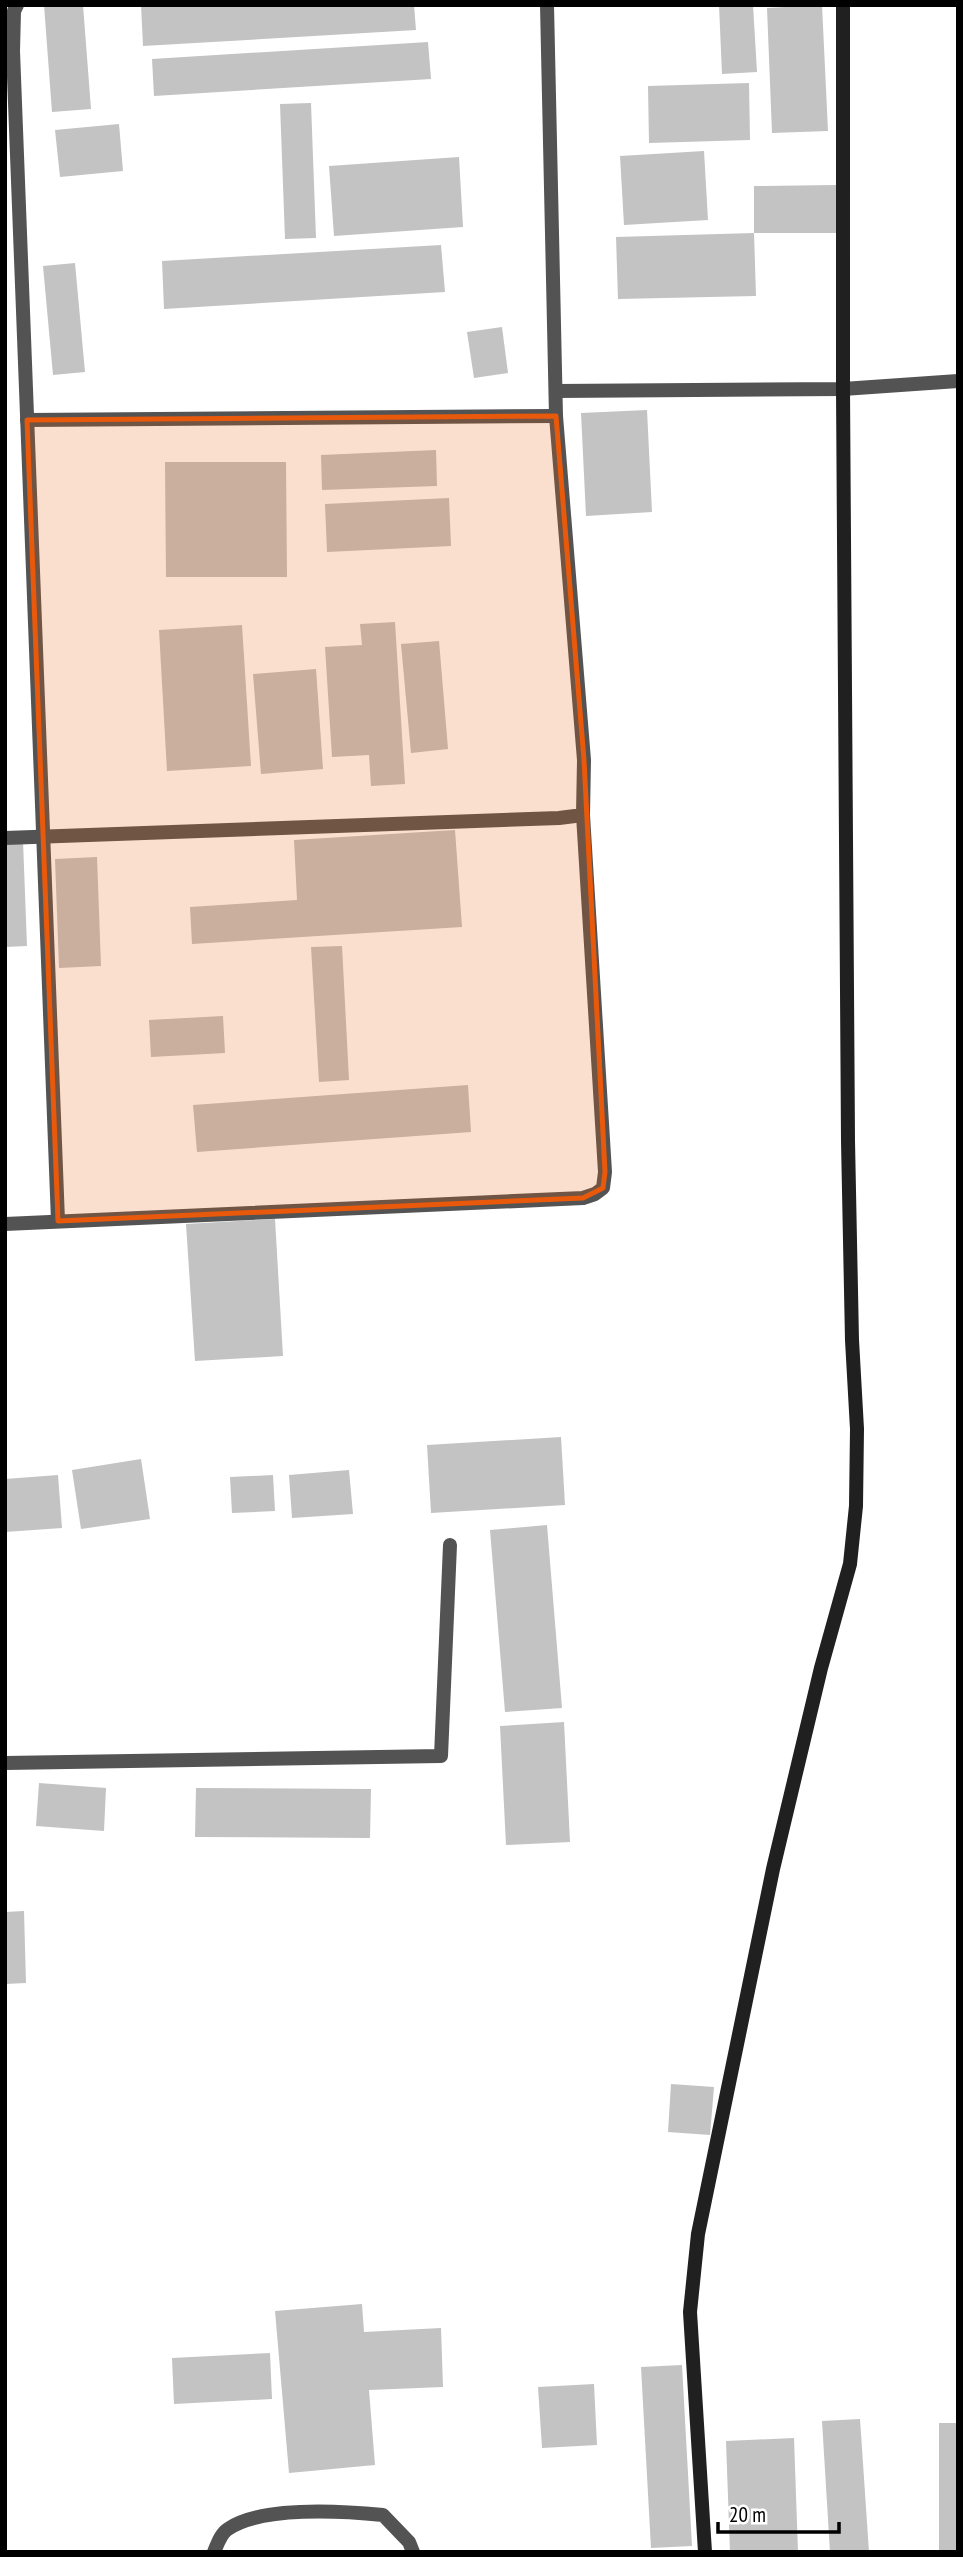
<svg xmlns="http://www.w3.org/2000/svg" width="963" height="2557" viewBox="0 0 963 2557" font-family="'PT Sans Narrow',sans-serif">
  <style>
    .building { fill: #c3c3c3 }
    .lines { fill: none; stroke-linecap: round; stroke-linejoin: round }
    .lane { stroke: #535353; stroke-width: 14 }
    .street { stroke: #535353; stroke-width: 14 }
    .secondary { stroke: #202020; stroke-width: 14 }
    .marked { fill: #e8590c; fill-opacity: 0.2; stroke: #e8590c; stroke-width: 5; stroke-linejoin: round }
  </style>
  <rect width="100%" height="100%" fill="#fff"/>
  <g class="building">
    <polygon points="44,5 83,5 91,109 52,112"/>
    <polygon points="141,5 414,5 416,30 143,46"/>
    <polygon points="719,5 753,5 757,72 722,74"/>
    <polygon points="822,5 828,131 772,133 767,8"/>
    <polygon points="428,42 431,79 154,96 152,59"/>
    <polygon points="749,83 750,140 649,143 648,86"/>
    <polygon points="311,103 316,238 285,239 280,104"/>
    <polygon points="119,124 123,171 60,177 55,130"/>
    <polygon points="704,151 708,220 624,225 620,156"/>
    <polygon points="459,157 463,227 334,236 329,166"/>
    <polygon points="836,185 836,233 754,233 754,186"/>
    <polygon points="754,233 756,296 618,299 616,237"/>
    <polygon points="441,245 445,292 164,309 162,261"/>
    <polygon points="75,263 85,372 53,375 43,266"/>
    <polygon points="502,327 508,373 474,378 467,332"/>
    <polygon points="647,410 652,512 586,516 581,413"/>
    <polygon points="436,450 437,486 322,490 321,455"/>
    <polygon points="165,462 286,462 287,577 166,577"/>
    <polygon points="449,498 451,546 327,552 325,504"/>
    <polygon points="395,622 405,784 371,786 369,755 332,757 325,647 362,645 360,624"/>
    <polygon points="242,625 251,766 167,771 159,630"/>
    <polygon points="439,641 448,749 411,753 401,644"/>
    <polygon points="316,669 323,769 261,774 253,674"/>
    <polygon points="455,830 462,927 192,944 190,907 297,900 294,840"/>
    <polygon points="23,841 27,946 5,947 5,842"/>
    <polygon points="97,857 101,966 59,968 55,859"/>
    <polygon points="342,946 349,1080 319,1082 311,947"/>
    <polygon points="223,1016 225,1053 151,1057 149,1020"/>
    <polygon points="468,1085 471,1132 197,1152 193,1105"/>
    <polygon points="275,1219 283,1356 195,1361 186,1224"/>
    <polygon points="561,1437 565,1505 431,1513 427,1445"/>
    <polygon points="141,1459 150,1519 81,1529 72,1470"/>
    <polygon points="349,1470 353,1514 292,1518 289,1475"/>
    <polygon points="58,1475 62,1528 5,1532 5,1479"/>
    <polygon points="273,1475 275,1511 232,1513 230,1477"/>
    <polygon points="547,1525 562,1708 505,1712 490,1530"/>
    <polygon points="564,1722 570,1842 506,1845 500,1726"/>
    <polygon points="39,1783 106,1788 104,1831 36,1826"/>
    <polygon points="196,1788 371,1789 370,1838 195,1837"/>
    <polygon points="24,1911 26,1983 5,1984 5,1912"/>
    <polygon points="671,2084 714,2087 710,2135 668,2132"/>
    <polygon points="362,2304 364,2332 441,2328 443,2387 369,2390 375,2465 289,2473 275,2311"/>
    <polygon points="270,2353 272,2399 174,2404 172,2358"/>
    <polygon points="682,2365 692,2546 651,2548 641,2367"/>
    <polygon points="594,2384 597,2445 542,2448 538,2387"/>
    <polygon points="860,2419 869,2552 830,2552 822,2421"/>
    <rect x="939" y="2423" width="19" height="129"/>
    <polygon points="794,2438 798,2552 730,2552 726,2441"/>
  </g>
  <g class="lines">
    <path class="lane" d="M214,2552C217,2545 221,2533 228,2529C262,2506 342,2511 383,2515L409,2542L413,2552"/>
    <g class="street">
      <polyline points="17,5 14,11 13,51 58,1221"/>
      <polyline points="556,391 843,389 958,381"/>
      <polyline points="27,420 556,416"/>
      <polyline points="5,838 559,818 583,815 584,760 556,416 547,5"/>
      <polyline points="5,1224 583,1198 595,1194 603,1188 605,1172 583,815"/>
      <polyline points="5,1763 441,1756 450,1545"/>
    </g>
    <polyline class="secondary" points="705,2552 690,2312 698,2234 773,1869 821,1668 850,1564 856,1506 857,1429 852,1340 848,1141 843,389 843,5"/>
  </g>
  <path class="marked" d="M556,416L584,760L605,1172L603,1188L583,1198L58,1221L27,420Z"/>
  <rect width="963" height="2557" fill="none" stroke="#000000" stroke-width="14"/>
  <path d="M718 2522v10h121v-10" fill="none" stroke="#000000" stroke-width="3.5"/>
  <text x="729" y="2522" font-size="21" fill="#000000" stroke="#ffffff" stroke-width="5" paint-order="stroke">20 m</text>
</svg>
